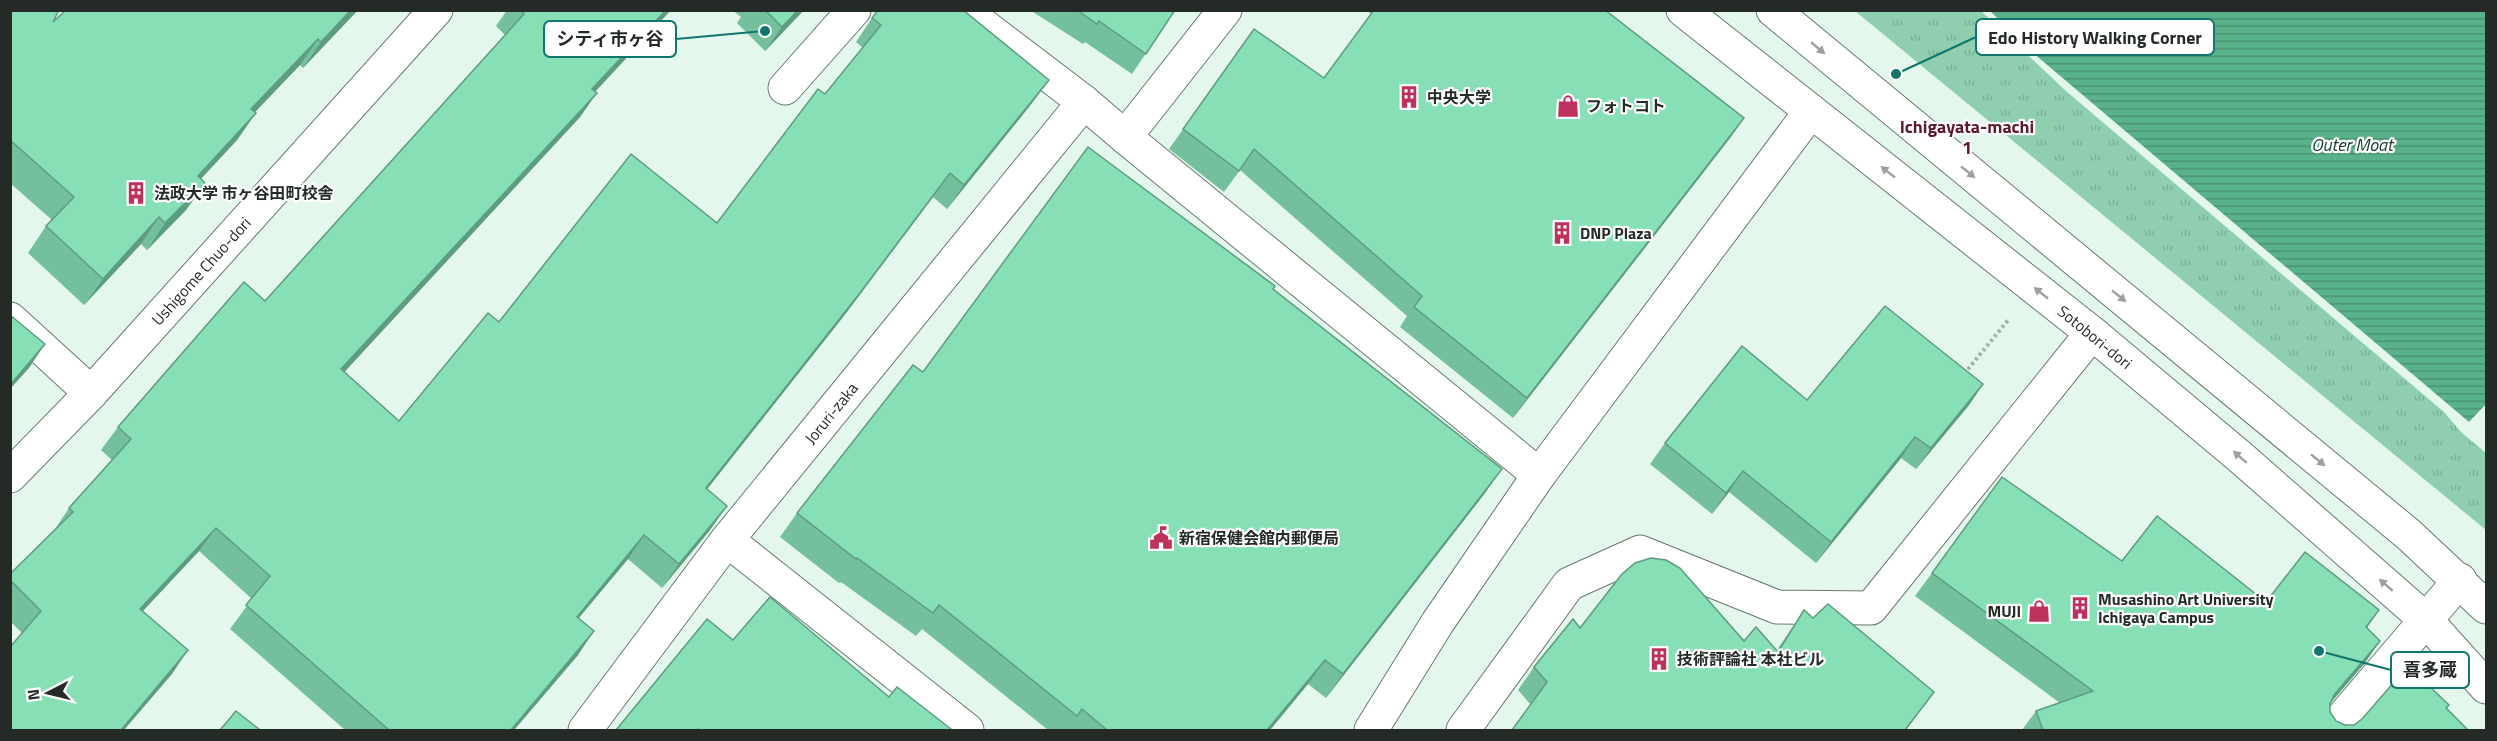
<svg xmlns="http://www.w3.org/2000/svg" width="2497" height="741" viewBox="0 0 2497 741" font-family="'Titillium Web','Noto Sans JP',sans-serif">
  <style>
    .grass { fill: url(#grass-tufts) }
    .water { fill: url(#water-rules) }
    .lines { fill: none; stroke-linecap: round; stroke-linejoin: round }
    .minor-casing { stroke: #687a70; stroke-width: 35 }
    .major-casing { stroke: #687a70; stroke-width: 35 }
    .path { stroke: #a4b3ab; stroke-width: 4; stroke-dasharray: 3 3; stroke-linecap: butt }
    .minor { stroke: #fff; stroke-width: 33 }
    .major { stroke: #fff; stroke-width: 33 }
    .wall { fill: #74c09c }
    .shaded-wall { fill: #5e9c7f }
    .building { fill: #87dfb5; stroke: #5e9c7f; stroke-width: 1.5 }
    .oneway { fill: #9ca09e }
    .labels { text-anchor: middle; stroke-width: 4.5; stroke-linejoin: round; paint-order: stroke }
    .poi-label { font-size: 16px; font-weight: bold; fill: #242b27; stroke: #fefefe; text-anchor: start }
    .street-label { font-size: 16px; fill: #242b27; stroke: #fefefe }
    .neighbourhood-label { font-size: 18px; font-weight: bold; fill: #5d192c; stroke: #fefefe }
    .water-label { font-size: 18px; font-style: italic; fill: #163d2c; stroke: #fefefe }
    .leader { fill: none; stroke: #0f766e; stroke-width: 2 }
    .callout-dot { fill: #0f766e; stroke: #fefefe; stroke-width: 2 }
    .callout { fill: #fefefe; stroke: #0f766e; stroke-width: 2 }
    .callout-label { font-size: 18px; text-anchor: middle; font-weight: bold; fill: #242b27 }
  </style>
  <defs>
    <pattern id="grass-tufts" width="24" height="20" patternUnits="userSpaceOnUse" patternTransform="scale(1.5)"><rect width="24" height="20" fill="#8fceae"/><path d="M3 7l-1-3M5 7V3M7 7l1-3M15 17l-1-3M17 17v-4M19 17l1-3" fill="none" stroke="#7bb196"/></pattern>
    <pattern id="water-rules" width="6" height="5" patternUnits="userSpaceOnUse" patternTransform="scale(1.5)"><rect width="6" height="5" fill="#5ab28a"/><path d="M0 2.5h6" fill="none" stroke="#4a9171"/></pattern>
  </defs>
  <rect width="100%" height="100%" fill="#e3f7ec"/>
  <polygon class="grass" points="1855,11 1981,11 2066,91 2444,412 2461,432 2486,453 2486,530"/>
  <polygon class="water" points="1990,11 2486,11 2486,404 2469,422 2039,58"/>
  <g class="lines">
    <g class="minor-casing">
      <g id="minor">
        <polyline points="963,10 1084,102 1125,137 1225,10"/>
        <polyline points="785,88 854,10"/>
        <polyline points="1125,137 1539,475"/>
        <polyline points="10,319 91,393"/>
        <polyline points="10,476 91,393 436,10"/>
        <polyline points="727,540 967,730"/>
        <polyline points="585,730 727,540 1084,102"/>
        <polyline points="1371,730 1438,622 1539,475 1811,111"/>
        <polyline points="1463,730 1569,584 1640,552 1777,607 1871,608 2092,333"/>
        <polyline points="2332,730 2460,580"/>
      </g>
    </g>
    <g class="major-casing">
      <g id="major">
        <polyline points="1683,10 2092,333 2239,456 2425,619 2486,687"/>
        <polyline points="1773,10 2408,534 2486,607"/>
      </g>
    </g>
    <polyline class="path" points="1964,374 2009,319"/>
    <use href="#minor" class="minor"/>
    <use href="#major" class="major"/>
  </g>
  <g class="wall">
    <polygon points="10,10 53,22 358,10 303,68 300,65 255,112 237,140 201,179 205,183 186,210 147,250 141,244 84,305 28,253 46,226 52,220 10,183"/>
    <polygon points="507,10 671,10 595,92 580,117 344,372 399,421 499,322 717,223 863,48 856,42 872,18 1032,103 947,209 933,197 843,317 707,489 710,530 662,588 628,559 579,618 578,655 514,730 345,730 230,629 252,599 199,551 143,611 172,674 22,633 10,621 10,574 53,532 69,508 112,460 101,450 118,427 265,301 505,35 496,26"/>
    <polygon points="732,10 804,10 765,51 737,23 741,17"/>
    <polygon points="1033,10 1175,10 1132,74 1085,42 1083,44 1033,12"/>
    <polygon points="1366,10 1605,10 1744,118 1730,138 1513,418 1400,327 1407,316 1240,170 1224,192 1169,149 1254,29 1324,78 1371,14"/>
    <polygon points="1273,290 1485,493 1326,698 1308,684 1270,730 1048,730 922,629 916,636 841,582 839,583 780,537 797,513 923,372"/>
    <polygon points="1983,384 1969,405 1916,469 1901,458 1816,563 1729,492 1712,514 1650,464 1665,443 1807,400"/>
    <polygon points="2122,561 2266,602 2379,610 2367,628 2380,641 2364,664 2330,704 2330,712 2336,721 2345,725 2354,725 2449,705 2447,708 2468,730 2022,730 2036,711 2060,703 1915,596 1932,573"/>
    <polygon points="1804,610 1918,714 1531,705 1518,690 1534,667 1580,628 1744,641 1777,650"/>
  </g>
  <g class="shaded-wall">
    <polygon points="351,10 358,10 303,68 321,42"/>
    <polygon points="666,10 671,10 575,113 592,89"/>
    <polygon points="798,10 804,10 765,51 782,27"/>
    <polygon points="318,39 300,65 233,135 251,109"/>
    <polygon points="1049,80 1032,103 947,209 964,185"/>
    <polygon points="597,93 580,117 325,393 341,369"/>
    <polygon points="256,113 237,140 179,202 198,176"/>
    <polygon points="1744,118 1730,138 1513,418 1527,398"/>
    <polygon points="950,173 933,197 843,317 689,512 706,488"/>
    <polygon points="205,183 186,210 147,250 165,223"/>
    <polygon points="159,217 141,244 84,305 103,279"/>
    <polygon points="45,344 29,368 10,389 10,385"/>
    <polygon points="1983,384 1969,405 1916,469 1931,448"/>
    <polygon points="1915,437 1901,458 1816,563 1831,542"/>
    <polygon points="1502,469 1485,493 1326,698 1343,674"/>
    <polygon points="1743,471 1729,492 1712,514 1726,493"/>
    <polygon points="727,506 710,530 662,588 679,564"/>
    <polygon points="216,528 199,551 123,632 140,609"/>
    <polygon points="644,535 628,559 560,640 577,617"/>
    <polygon points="594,631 578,655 514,730 511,730"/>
    <polygon points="2380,641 2364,664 2317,718 2334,695"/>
    <polygon points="188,650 172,674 124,730 121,730"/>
    <polygon points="1325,660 1308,684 1270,730 1267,730"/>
    <polygon points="1934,692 1906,730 1905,730"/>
  </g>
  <g class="building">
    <polygon points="10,10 59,10 53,22 66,10 351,10 321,42 318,39 251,109 256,113 198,176 205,183 165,223 159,217 103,279 46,226 74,197 10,140"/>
    <polygon points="521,10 666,10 592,89 597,93 341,369 399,421 488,313 499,322 631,154 717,223 818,89 825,94 881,25 872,18 878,10 963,10 1049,80 964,185 950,173 860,293 706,488 727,506 679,564 644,535 577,617 594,631 511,730 389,730 246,605 270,576 216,528 140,609 188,650 121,730 10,730 10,647 41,611 10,580 10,574 73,512 69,508 131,439 118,427 244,282 265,301 524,14"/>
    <polygon points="765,10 798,10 782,27"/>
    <polygon points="1077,10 1175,10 1146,54 1099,21 1097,24"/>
    <polygon points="1374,10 1605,10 1744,118 1527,398 1414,307 1422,296 1254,149 1239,171 1183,129 1254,29 1324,78"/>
    <polygon points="1088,147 1275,286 1273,289 1502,469 1343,674 1325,660 1267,730 1107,730 1082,709 1077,716 939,605 933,613 857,558 856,559 797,513 913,365 923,372"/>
    <polygon points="1885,306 1983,384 1931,448 1915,437 1831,542 1743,471 1726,493 1665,443 1742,346 1807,400"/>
    <polygon points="10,315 45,344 10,385"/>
    <polygon points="2002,477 2122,561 2157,516 2266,602 2305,552 2379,610 2366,627 2380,641 2334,695 2330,704 2330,712 2336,721 2345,725 2354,725 2362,719 2408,666 2449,705 2446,708 2468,730 2043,730 2036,711 2093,691 1932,573"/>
    <polygon points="1651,558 1666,560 1680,568 1744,641 1756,627 1778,652 1804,610 1813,618 1828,604 1934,692 1905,730 1512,730 1547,682 1534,667 1573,619 1580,628 1622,574 1635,563"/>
    <polygon points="770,597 889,697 897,687 951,729 950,730 701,730 698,729 697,730 616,730 707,619 733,640"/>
    <polygon points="236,711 260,730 220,730"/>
  </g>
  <defs><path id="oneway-solid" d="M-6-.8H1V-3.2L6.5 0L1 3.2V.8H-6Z" transform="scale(1.5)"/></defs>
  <g class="oneway">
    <use href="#oneway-solid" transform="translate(1818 48) rotate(40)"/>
    <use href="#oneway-solid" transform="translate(1888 172) rotate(-142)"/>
    <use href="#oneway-solid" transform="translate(1968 172) rotate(39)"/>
    <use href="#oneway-solid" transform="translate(2041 293) rotate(-142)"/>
    <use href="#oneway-solid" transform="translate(2119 296) rotate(39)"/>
    <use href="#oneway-solid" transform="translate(2240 457) rotate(-139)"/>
    <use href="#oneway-solid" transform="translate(2318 460) rotate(39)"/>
    <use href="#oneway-solid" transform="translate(2386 585) rotate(-139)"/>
  </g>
  <defs>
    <g id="building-bare" transform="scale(1.8)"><path d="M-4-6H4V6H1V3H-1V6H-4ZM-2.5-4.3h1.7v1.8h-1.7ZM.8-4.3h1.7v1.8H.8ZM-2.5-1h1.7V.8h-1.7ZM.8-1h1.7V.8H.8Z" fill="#bf315d" stroke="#fefefe" stroke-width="2.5" paint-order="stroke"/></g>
    <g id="shop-bare" transform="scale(1.8)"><path d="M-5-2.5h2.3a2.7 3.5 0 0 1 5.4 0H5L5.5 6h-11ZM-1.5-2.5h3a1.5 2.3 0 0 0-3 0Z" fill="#bf315d" stroke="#fefefe" stroke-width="2.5" paint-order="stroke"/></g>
    <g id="civic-bare" transform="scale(1.8)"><path d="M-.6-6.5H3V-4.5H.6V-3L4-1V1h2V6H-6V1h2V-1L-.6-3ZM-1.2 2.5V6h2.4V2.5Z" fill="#bf315d" stroke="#fefefe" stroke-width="2.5" paint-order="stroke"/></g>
  </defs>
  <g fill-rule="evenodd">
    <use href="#building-bare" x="1409" y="97"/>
    <use href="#shop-bare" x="1568" y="106"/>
    <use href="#building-bare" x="136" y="193"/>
    <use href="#building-bare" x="1562" y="233"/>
    <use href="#civic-bare" x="1161" y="538"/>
    <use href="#building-bare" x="2080" y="608"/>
    <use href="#shop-bare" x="2039" y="611"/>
    <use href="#building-bare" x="1659" y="659"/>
  </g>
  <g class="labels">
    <g class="poi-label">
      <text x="1427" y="103">中央大学</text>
      <text x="1586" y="112">フォトコト</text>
      <text x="154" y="199">法政大学 市ヶ谷田町校舎</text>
      <text x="1580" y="239">DNP Plaza</text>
      <text x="1179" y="544">新宿保健会館内郵便局</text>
      <text x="2098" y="605">Musashino Art University<tspan x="2098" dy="18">Ichigaya Campus</tspan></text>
      <text x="2021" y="617" text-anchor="end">MUJI</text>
      <text x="1677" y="665">技術評論社 本社ビル</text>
    </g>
    <g class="street-label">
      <text transform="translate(201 271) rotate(-48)" y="6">Ushigome Chuo-dori</text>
      <text transform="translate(2095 337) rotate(39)" y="6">Sotobori-dori</text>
      <text transform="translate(831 413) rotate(-51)" y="6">Joruri-zaka</text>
    </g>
    <g class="neighbourhood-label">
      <text x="1967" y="133">Ichigayata-machi<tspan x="1967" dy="21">1</tspan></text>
    </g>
    <g class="water-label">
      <text x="2352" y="151">Outer Moat</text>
    </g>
  </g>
  <path class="leader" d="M1896 74L1976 37M765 31L676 39M2319 651L2391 670"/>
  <g class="callout-dot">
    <circle cx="1896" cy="74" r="6"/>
    <circle cx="765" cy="31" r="6"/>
    <circle cx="2319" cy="651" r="6"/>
  </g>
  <g class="callout">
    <rect x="1976" y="19" width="238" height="36" rx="6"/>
    <rect x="544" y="21" width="132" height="36" rx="6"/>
    <rect x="2391" y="652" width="78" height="36" rx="6"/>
  </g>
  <g class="callout-label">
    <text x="2095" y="44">Edo History Walking Corner</text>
    <text x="610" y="45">シティ市ヶ谷</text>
    <text x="2430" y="676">喜多蔵</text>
  </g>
  <rect width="2497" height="741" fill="none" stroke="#242b27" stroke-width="24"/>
  <g transform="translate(48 693) rotate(263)" stroke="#fefefe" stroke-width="4.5" paint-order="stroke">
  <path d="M0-4.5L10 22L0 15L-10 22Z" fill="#242b27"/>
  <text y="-9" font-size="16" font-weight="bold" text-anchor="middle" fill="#242b27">N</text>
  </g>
</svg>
